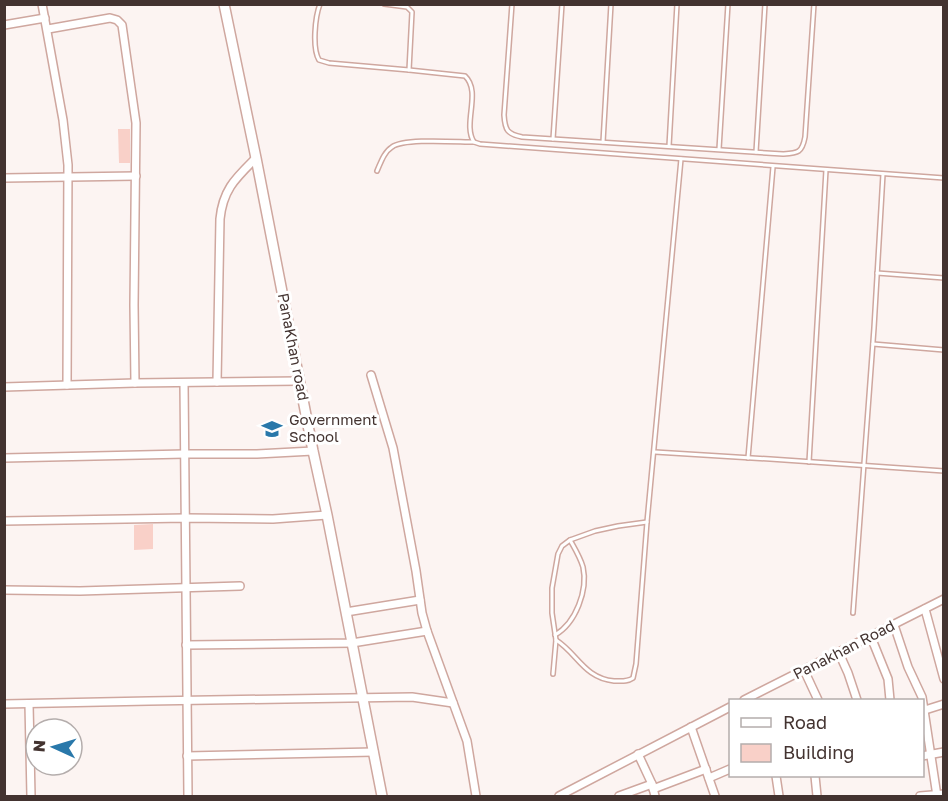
<svg xmlns="http://www.w3.org/2000/svg" width="948" height="801" viewBox="0 0 948 801" font-family="'Golos Text',sans-serif">
  <style>
    .building { fill: #f9d0c8 }
    .lines { fill: none; stroke-linecap: round; stroke-linejoin: round }
    .lane-casing { stroke: #cfa79f; stroke-width: 6 }
    .street-casing { stroke: #cfa79f; stroke-width: 10 }
    .secondary-casing { stroke: #cfa79f; stroke-width: 12 }
    .lane { stroke: #fff; stroke-width: 3 }
    .street { stroke: #fff; stroke-width: 7 }
    .secondary { stroke: #fff; stroke-width: 9 }
    .labels { text-anchor: middle; stroke-width: 6; stroke-linejoin: round; paint-order: stroke }
    .street-label { font-size: 15px; fill: #433330; stroke: #fff }
    .poi-label { font-size: 15px; fill: #433330; stroke: #fff; text-anchor: start }
  </style>
  <rect width="100%" height="100%" fill="#fcf4f2"/>
  <g class="building">
    <polygon points="118,129 130,129 130,163 119,163"/>
    <polygon points="153,524 153,549 134,550 134,525"/>
  </g>
  <g class="lines">
    <g class="lane-casing">
      <g id="lane">
        <path d="M320,4C315,17 312,48 319,60L329,63L409,70L465,76C482,92 462,124 474,142L480,144L944,178"/>
        <polyline points="384,4 407,7 412,12 409,70"/>
        <path d="M512,4L504,115C505,130 507,134 522,137L783,154C798,153 802,153 805,137L814,4"/>
        <polyline points="553,139 562,4"/>
        <polyline points="603,142 611,4"/>
        <polyline points="669,146 677,4"/>
        <polyline points="719,149 728,4"/>
        <polyline points="756,152 765,4"/>
        <path d="M377,171C381,162 384,152 392,147C404,138 457,142 474,142"/>
        <polyline points="877,273 944,278"/>
        <polyline points="873,344 944,350"/>
        <polyline points="655,452 770,459 944,471"/>
        <polyline points="748,458 773,167"/>
        <polyline points="809,462 826,170"/>
        <polyline points="853,613 874,328 883,174"/>
        <path d="M555,635C576,623 588,590 583,567C580,557 575,549 570,540"/>
        <path d="M556,640C577,653 584,678 614,681C622,681 627,682 633,678L636,664L647,522L681,159"/>
        <polyline points="553,674 556,640 552,613 552,588 558,554 562,546 570,540 595,531 618,526 647,522"/>
      </g>
    </g>
    <g class="street-casing">
      <g id="street">
        <polyline points="42,4 63,120 68,165 67,385"/>
        <polyline points="4,25 45,18"/>
        <polyline points="48,29 110,18 117,20 122,25 136,123 134,305 135,383"/>
        <polyline points="4,178 136,176"/>
        <polyline points="371,375 393,448 416,571 422,613 427,631 467,741 476,796"/>
        <path d="M217,382L220,219C223,189 236,178 256,158"/>
        <polyline points="184,383 188,796"/>
        <polyline points="4,387 135,383 300,381"/>
        <polyline points="4,458 185,454 257,454 313,451"/>
        <polyline points="4,521 186,518 273,519 327,515"/>
        <polyline points="4,590 80,591 240,586"/>
        <polyline points="925,609 944,679"/>
        <polyline points="346,612 420,600"/>
        <polyline points="894,625 908,667 922,697 937,796"/>
        <polyline points="871,637 888,679 890,700"/>
        <polyline points="186,645 352,643 427,631"/>
        <polyline points="839,653 848,673 857,700"/>
        <polyline points="804,670 818,700"/>
        <polyline points="744,700 944,599"/>
        <polyline points="4,704 149,701 412,697 453,703"/>
        <polyline points="29,704 31,796"/>
        <polyline points="925,710 944,704"/>
        <polyline points="691,727 715,796"/>
        <polyline points="638,754 652,784 655,796"/>
        <polyline points="187,756 374,752"/>
        <polyline points="922,756 944,752"/>
        <polyline points="776,776 779,796"/>
        <polyline points="815,776 817,796"/>
        <polyline points="709,778 730,769"/>
        <polyline points="653,789 706,769"/>
        <polyline points="559,796 730,707"/>
        <polyline points="619,796 652,784"/>
        <polyline points="920,796 944,794"/>
      </g>
    </g>
    <g class="secondary-casing">
      <polyline id="secondary" points="224,4 256,158 313,451 327,515 382,796"/>
    </g>
    <use href="#lane" class="lane"/>
    <use href="#street" class="street"/>
    <use href="#secondary" class="secondary"/>
  </g>
  <defs>
    <g id="school-bare" transform="scale(1.62)"><path d="M0-5L7-2L0 1L-7-2ZM-4 1L0 2.5L4 1V4Q0 6-4 4Z" fill="#2978aa" stroke="#fff" stroke-width="2.5" paint-order="stroke"/></g>
  </defs>
  <g fill-rule="evenodd">
    <use href="#school-bare" x="272" y="429"/>
  </g>
  <g class="labels">
    <g class="street-label">
      <text transform="translate(293 347) rotate(79)" y="5">PanaKhan road</text>
      <text transform="translate(844 650) rotate(-27)" y="5">Panakhan Road</text>
    </g>
    <g class="poi-label">
      <text x="289" y="425">Government<tspan x="289" dy="17">School</tspan></text>
    </g>
  </g>
  <rect width="948" height="801" fill="none" stroke="#433330" stroke-width="12"/>
  <rect x="729" y="699" width="195" height="78" fill="#ffffff" stroke="#b4adac" stroke-width="1.5"/>
  <rect x="741" y="718" width="30" height="9" fill="#ffffff" stroke="#b4adac" stroke-width="1.5"/>
  <text x="783" y="729" font-size="18" fill="#433330">Road</text>
  <rect x="741" y="744" width="30" height="18" fill="#f9d0c8" stroke="#b4adac" stroke-width="1.5"/>
  <text x="783" y="759" font-size="18" fill="#433330">Building</text>
  <g transform="translate(54 747) rotate(274)"><circle r="28" fill="#ffffff" stroke="#b4adac" stroke-width="1.5"/>
  <path d="M0-4.5L10 22L0 15L-10 22Z" fill="#2978aa"/>
  <text y="-9" font-size="16" font-weight="bold" text-anchor="middle" fill="#433330">N</text>
  </g>
</svg>
